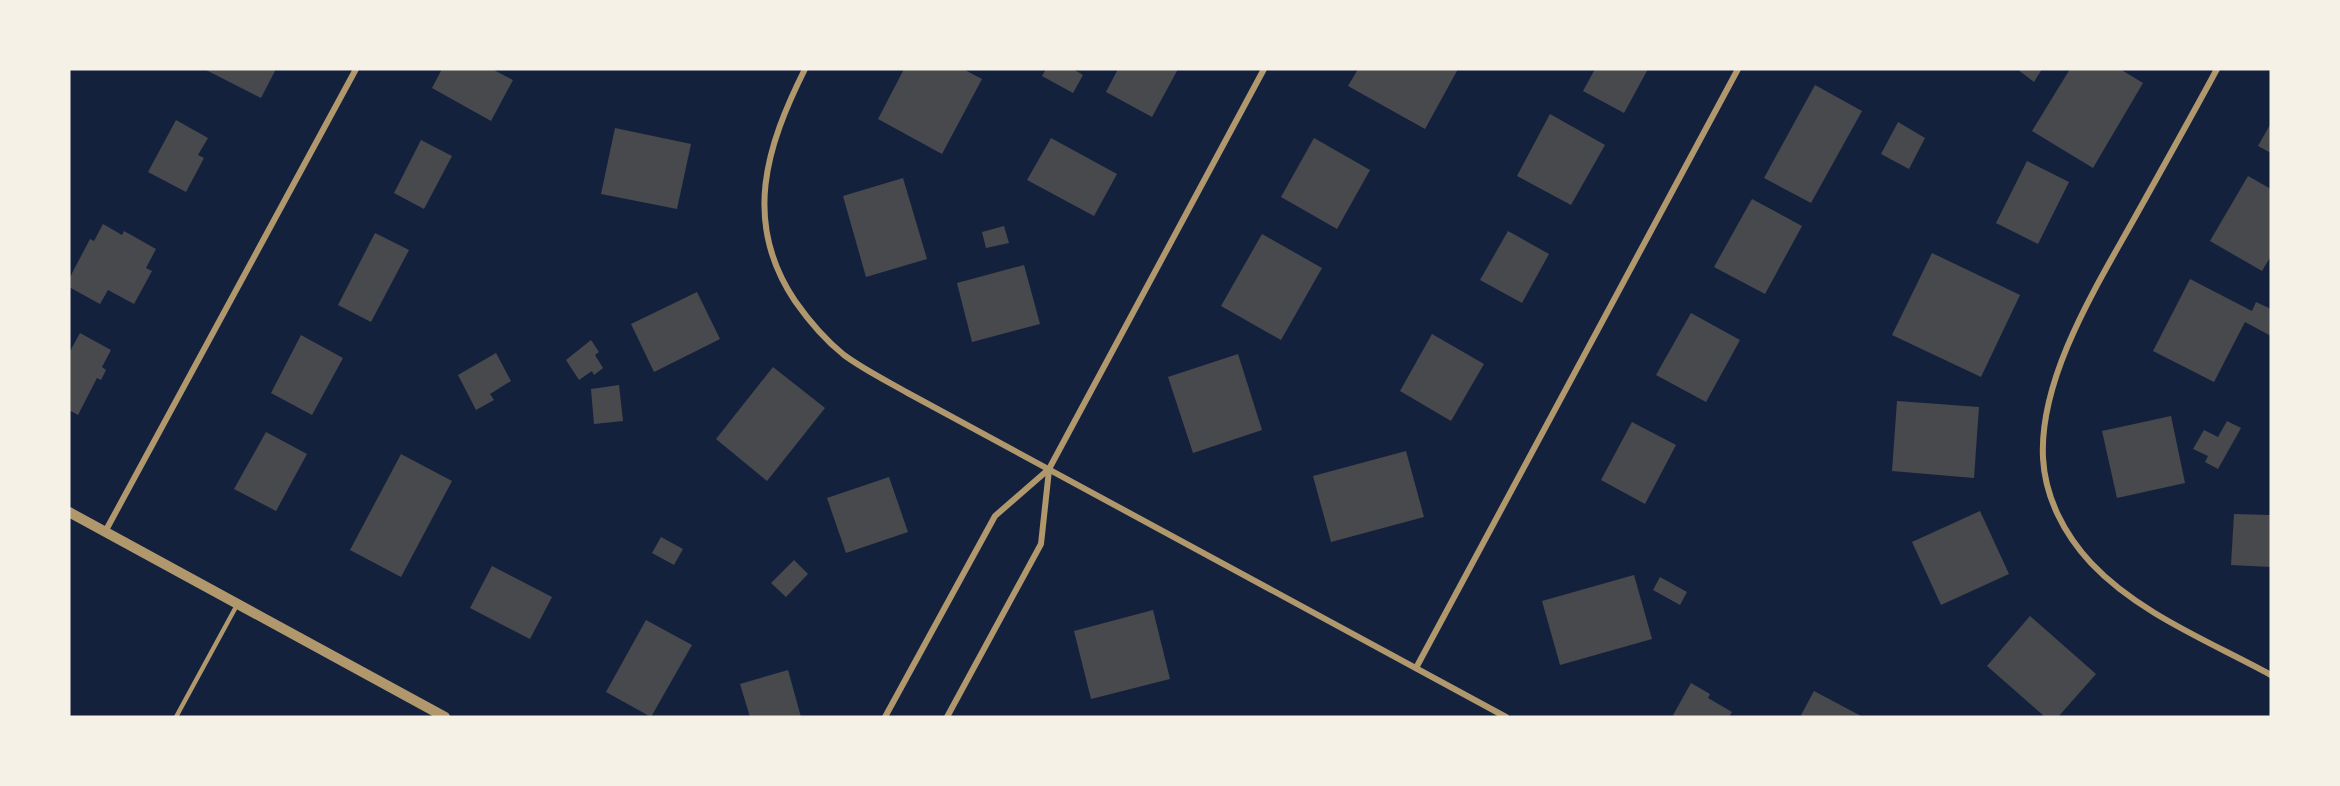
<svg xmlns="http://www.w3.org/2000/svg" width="2340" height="786" viewBox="0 0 2340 786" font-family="Jost,sans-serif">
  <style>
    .building { fill: #48494c }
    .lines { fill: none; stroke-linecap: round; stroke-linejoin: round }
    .service { stroke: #b1986c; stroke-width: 4.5 }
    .minor { stroke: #b1986c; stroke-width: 6 }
    .tertiary { stroke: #b1986c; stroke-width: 10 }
  </style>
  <rect width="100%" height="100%" fill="#14213d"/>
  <g class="building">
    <polygon points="204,69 276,69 261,98"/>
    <polygon points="442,69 492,69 513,80 491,121 432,88"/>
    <polygon points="904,69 963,69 982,79 942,154 878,119"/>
    <polygon points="1046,69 1073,69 1083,75 1073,93 1042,76"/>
    <polygon points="1118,69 1178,69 1152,117 1106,92"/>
    <polygon points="1358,69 1458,69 1425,129 1348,86"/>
    <polygon points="1595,69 1648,69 1624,113 1583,91"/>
    <polygon points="2017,69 2042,69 2034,82"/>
    <polygon points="2070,69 2120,69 2143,83 2093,168 2032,131"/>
    <polygon points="1815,85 1862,111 1811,203 1764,178"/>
    <polygon points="1550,114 1605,145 1571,205 1517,176"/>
    <polygon points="176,120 208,138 198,155 204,158 186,192 148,172"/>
    <polygon points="1898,122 1925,138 1909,169 1881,154"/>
    <polygon points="2271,123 2271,153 2258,146"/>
    <polygon points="615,128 691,144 677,209 601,194"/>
    <polygon points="1051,138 1117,174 1094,216 1027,180"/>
    <polygon points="1314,138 1370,170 1337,229 1281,197"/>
    <polygon points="421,140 452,156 424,209 394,193"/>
    <polygon points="2027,161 2069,182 2038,244 1996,223"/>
    <polygon points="2248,176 2271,189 2271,256 2262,271 2210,241"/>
    <polygon points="903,178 927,259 866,277 843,196"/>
    <polygon points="1752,199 1802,226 1765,294 1714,267"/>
    <polygon points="103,224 122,235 124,231 156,249 146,268 152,271 134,304 108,290 100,304 69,287 69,279 90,239 94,241"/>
    <polygon points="1004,226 1009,243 986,248 982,232"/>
    <polygon points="1508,231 1549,254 1522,303 1480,280"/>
    <polygon points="375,233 409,250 371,322 338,305"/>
    <polygon points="1262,234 1322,268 1281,340 1221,306"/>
    <polygon points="1932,253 2020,295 1981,377 1892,335"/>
    <polygon points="1024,265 1040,324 972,342 957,283"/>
    <polygon points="2190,279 2252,311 2256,302 2271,309 2271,336 2245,322 2214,382 2153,351"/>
    <polygon points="697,292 720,339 654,372 631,324"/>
    <polygon points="1691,313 1740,340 1706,402 1656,375"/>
    <polygon points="80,333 111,350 102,367 106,370 101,380 97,378 78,415 69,410 69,353"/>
    <polygon points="1432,334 1484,364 1451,421 1400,391"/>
    <polygon points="301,335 343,358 312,415 271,393"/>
    <polygon points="591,340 599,352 595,355 603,368 594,375 592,371 579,380 566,360"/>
    <polygon points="496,353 511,381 490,394 494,400 476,410 458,375"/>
    <polygon points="1238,354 1262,430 1193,453 1168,377"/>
    <polygon points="773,367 825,408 767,481 716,439"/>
    <polygon points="619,385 623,421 594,424 591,389"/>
    <polygon points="1897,401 1979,407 1974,478 1892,471"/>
    <polygon points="2171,416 2185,483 2117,498 2102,431"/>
    <polygon points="2227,421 2241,428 2218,469 2205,462 2208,456 2193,449 2204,430 2218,437"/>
    <polygon points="1632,422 1676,445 1645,504 1601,480"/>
    <polygon points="266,432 307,454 276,511 234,489"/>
    <polygon points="1406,451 1424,517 1331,542 1313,476"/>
    <polygon points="401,454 452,481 401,577 350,550"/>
    <polygon points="889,477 908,532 846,553 827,498"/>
    <polygon points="1980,511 2009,574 1941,605 1912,542"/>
    <polygon points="2234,514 2271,515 2271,567 2231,565"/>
    <polygon points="661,537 683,549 674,565 652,553"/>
    <polygon points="794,560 808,574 786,597 771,583"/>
    <polygon points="492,566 552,597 530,639 470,608"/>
    <polygon points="1634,575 1652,639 1560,665 1542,601"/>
    <polygon points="1660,577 1687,592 1680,605 1653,590"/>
    <polygon points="1153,610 1170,679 1091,699 1074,631"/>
    <polygon points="2030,616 2096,674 2058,717 2045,717 1987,666"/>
    <polygon points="646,620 692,645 651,717 606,692"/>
    <polygon points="788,670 801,717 750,717 740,684"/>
    <polygon points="1691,683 1710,694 1708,698 1732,712 1729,717 1672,717"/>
    <polygon points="1814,691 1863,717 1800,717"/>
  </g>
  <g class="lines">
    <polyline class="service" points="176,717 237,605"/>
    <g class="minor">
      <path d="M805,69C766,147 742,222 795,301C809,321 824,339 844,355C863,369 885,380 906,392L1506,717"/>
      <path d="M2217,69C2190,119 2162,169 2134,219C2096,287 2039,378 2043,458C2045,497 2064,534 2091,563C2139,614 2211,642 2271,675"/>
      <polyline points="105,532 356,69"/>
      <polyline points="1416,668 1738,69"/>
      <polyline points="885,717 995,516 1049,469 1264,69"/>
      <polyline points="947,717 1041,544 1049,470"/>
    </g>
    <polyline class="tertiary" points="69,512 445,717"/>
  </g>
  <rect width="2340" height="786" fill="none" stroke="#f6f1e7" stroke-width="141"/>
</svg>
